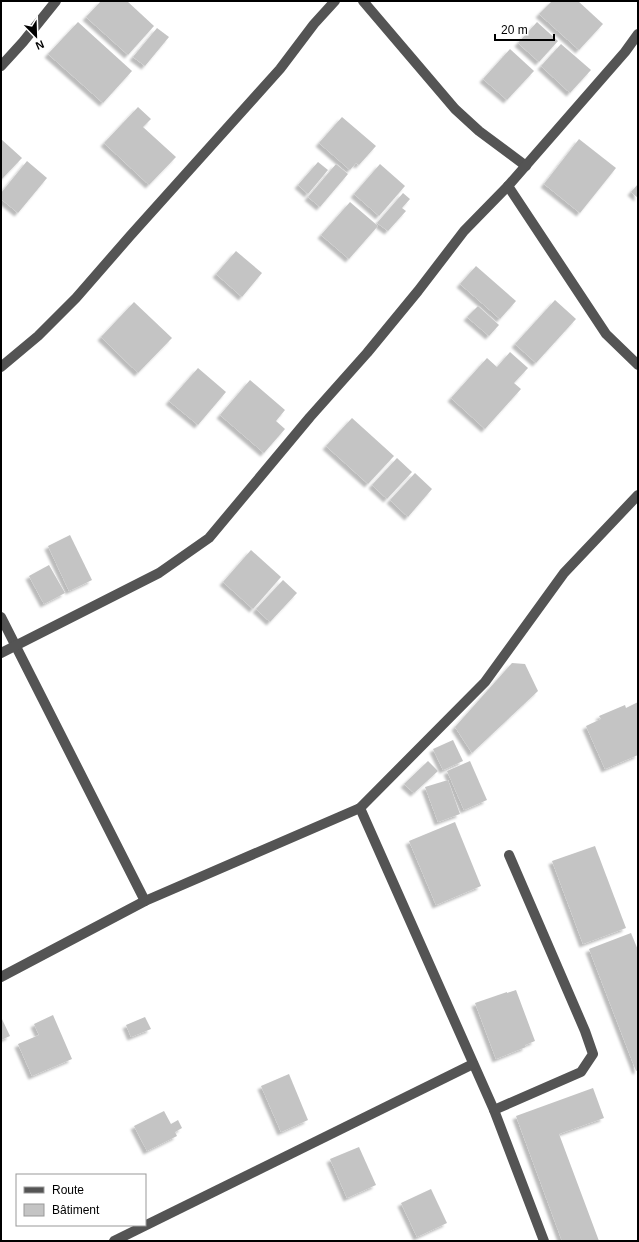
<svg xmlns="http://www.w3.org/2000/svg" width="639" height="1242" viewBox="0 0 639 1242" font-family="Arial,sans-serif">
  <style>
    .building { fill: #c4c4c4; filter: url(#shadow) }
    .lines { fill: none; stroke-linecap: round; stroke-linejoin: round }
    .minor { stroke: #545454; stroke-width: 10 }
  </style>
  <defs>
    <filter id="shadow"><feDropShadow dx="-3.5" dy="3.5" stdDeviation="1" flood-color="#0004"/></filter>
  </defs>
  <rect width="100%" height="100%" fill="#fff"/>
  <g class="building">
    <polygon points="101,1 127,1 154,26 128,55 86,17"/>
    <polygon points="552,1 578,1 603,24 579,50 539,14"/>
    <polygon points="78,22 132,71 103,103 48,54"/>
    <polygon points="537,22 558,41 539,62 518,43"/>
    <polygon points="157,28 169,37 145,66 133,57"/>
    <polygon points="561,44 591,70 570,93 541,66"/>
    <polygon points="510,49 534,71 507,100 483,79"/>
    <polygon points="138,107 151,119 143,127 176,157 149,185 104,143"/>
    <polygon points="342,117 376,146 359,165 356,163 350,170 319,143"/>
    <polygon points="1,139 22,158 1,180"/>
    <polygon points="579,139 616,168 580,213 544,184"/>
    <polygon points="27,161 47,178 18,213 1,199 1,193"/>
    <polygon points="318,162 328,170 308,194 298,185"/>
    <polygon points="336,164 348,174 320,207 308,197"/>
    <polygon points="380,164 405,186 379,216 354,194"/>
    <polygon points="638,184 638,198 631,192"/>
    <polygon points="403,193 410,199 402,208 406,211 388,231 377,223"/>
    <polygon points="350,202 378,226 349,259 321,235"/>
    <polygon points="236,251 262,273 242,297 216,274"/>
    <polygon points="476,266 516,301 500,319 460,284"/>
    <polygon points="555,300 576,319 536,363 515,344"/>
    <polygon points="134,302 172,338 138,373 101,337"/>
    <polygon points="478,306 499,325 489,336 467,317"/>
    <polygon points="510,352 528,368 514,383 521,389 485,429 451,398 487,358 497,367"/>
    <polygon points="198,368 226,392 198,425 169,401"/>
    <polygon points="250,380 285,410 276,421 285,429 264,453 220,415"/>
    <polygon points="352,418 394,456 368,484 326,446"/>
    <polygon points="397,458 412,472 387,499 372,485"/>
    <polygon points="415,473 432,489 408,517 390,500"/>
    <polygon points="70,535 92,580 69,591 48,546"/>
    <polygon points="251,550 281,577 253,609 223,582"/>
    <polygon points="49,565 65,593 44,604 29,576"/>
    <polygon points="283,580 297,593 270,622 256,609"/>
    <polygon points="512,663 525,664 538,691 472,753 455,727"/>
    <polygon points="638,702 638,755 605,769 586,726 601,719 599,716 625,705 626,708"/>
    <polygon points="453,740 463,761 443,770 433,749"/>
    <polygon points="428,761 438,771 414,793 404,784"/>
    <polygon points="470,761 487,800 464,810 447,771"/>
    <polygon points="448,780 460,814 438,822 425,787"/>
    <polygon points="455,822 481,886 436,905 409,841"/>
    <polygon points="595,846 626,928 583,944 552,861"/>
    <polygon points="631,933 638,950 638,1070 636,1071 589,949"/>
    <polygon points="516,990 535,1041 525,1045 526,1047 496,1059 475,1003 507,992 507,993"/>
    <polygon points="53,1015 72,1059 32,1076 18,1044 39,1035 34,1024"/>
    <polygon points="1,1017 10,1036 1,1040"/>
    <polygon points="145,1017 151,1029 131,1037 126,1025"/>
    <polygon points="289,1074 308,1120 281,1132 261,1086"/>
    <polygon points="593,1088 604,1118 559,1134 599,1241 562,1241 516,1116"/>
    <polygon points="164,1111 171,1124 178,1120 182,1128 175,1132 177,1136 147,1151 134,1126"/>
    <polygon points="359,1147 376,1185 347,1198 330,1159"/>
    <polygon points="431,1189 447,1223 417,1237 401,1203"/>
  </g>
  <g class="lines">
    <g class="minor">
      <polyline points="363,1 455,109 479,131 526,166"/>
      <polyline points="1,66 23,42 56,1"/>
      <polyline points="508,186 606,334 638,365"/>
      <polyline points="1,367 38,336 76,298 130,236 280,69 314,24 335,1"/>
      <polyline points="1,617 145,901"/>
      <polyline points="1,653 159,573 209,538 310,417 367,353 418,291 464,231 508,186 625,52 638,34"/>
      <polyline points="360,808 494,1110 544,1241"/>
      <polyline points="1,977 145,901 360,808 485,682 564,573 638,495"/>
      <polyline points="494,1110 581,1072 593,1054 585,1031 509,855"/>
      <polyline points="114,1241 473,1064"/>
    </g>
  </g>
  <rect width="639" height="1242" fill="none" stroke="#000000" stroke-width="4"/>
  <rect x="16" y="1174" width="130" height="52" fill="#ffffff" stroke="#999999"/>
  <rect x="24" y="1187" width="20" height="6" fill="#545454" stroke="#999999"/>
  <text x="52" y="1194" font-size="12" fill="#000000">Route</text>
  <rect x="24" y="1204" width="20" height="12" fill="#c4c4c4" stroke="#999999"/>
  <text x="52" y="1214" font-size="12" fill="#000000">Bâtiment</text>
  <g transform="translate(36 36) rotate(157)" stroke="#ffffff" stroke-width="3" paint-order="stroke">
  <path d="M0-3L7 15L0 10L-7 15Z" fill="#000000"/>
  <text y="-6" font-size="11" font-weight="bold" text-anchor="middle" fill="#000000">N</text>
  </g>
  <path d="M495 34v6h59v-6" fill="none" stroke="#000000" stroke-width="2"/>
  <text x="501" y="34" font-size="12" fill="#000000" stroke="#ffffff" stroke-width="3" paint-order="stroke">20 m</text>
</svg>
